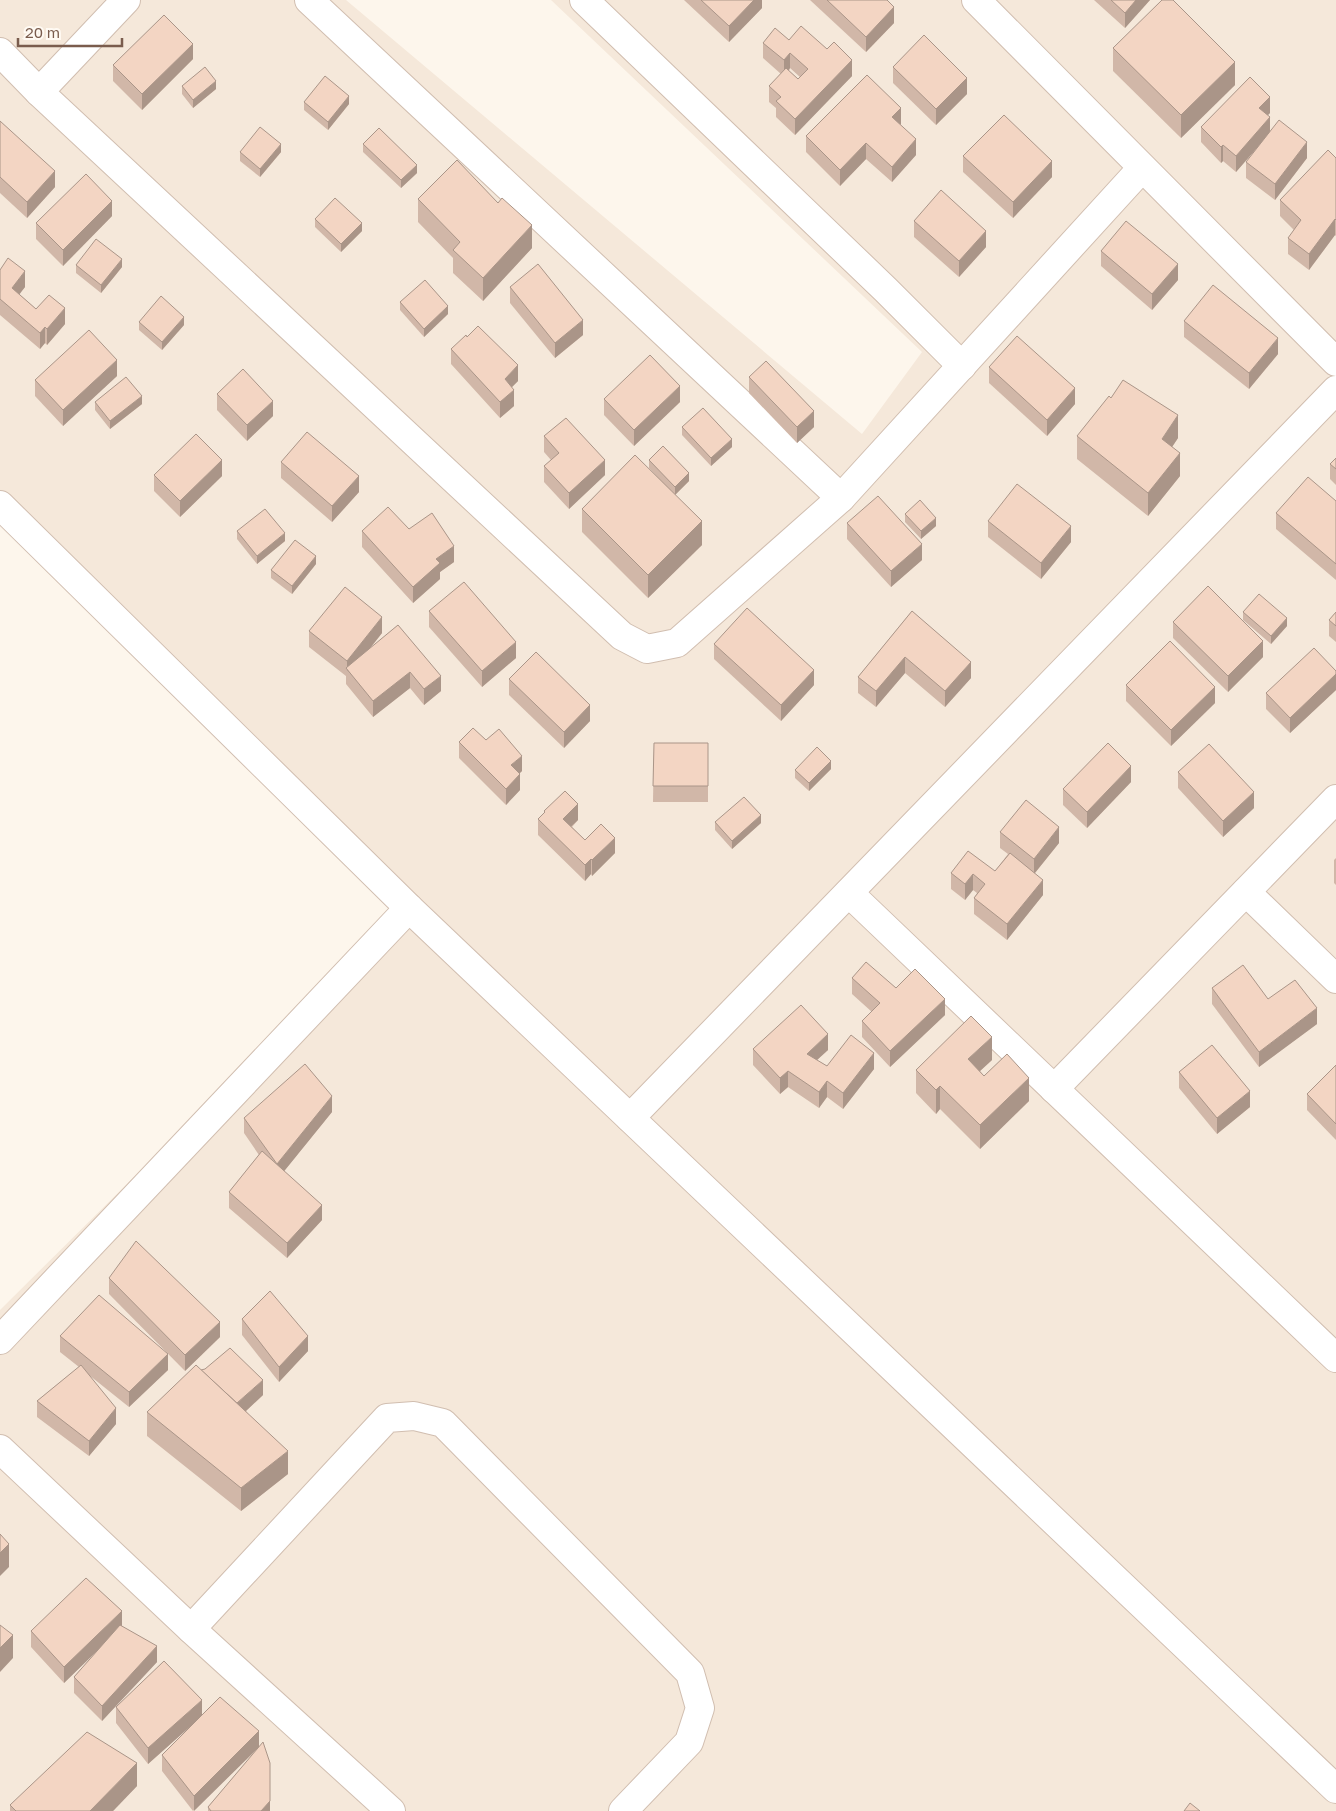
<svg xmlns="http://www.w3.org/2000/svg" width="1336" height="1811" viewBox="0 0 1336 1811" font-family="'Golos Text',sans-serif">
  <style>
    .residential { fill: #f5e8da }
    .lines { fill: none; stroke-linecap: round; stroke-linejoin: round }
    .minor-casing { stroke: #d1beb0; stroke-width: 30 }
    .minor { stroke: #fff; stroke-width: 28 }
    .wall { fill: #d1b7a8; fill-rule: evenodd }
    .shaded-wall { fill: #aa9588 }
    .building { fill: #f3d5c3; stroke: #aa9588 }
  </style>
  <rect width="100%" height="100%" fill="#fdf6ec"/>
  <polygon class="residential" points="0,0 346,0 862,434 922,352 551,0 1336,0 1336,1811 0,1811 0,1310 408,905 0,522"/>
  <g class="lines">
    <g class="minor-casing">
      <g id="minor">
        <polyline points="309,0 841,498"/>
        <polyline points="584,0 886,290 962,366"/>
        <polyline points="976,0 1336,362"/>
        <polyline points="0,52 39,92 622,636 647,649 677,643 841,498 1142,168"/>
        <polyline points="39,92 126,0"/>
        <polyline points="0,505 409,908 1336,1789"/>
        <polyline points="1246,892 1336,979"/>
        <polyline points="849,893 1336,1358"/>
        <polyline points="1054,1089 1336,799"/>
        <polyline points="630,1118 1336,390"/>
        <polyline points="0,1340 409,908"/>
        <polyline points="0,1449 191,1629 391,1811"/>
        <polyline points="191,1629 387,1418 414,1416 443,1423 690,1673 700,1708 689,1742 623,1811"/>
      </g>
    </g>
    <use href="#minor" class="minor"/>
  </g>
  <g class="wall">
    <polygon points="684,0 762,0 762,8 729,42"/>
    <polygon points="810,0 887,0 894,23 866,52"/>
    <polygon points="1094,0 1150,0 1125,28"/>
    <path d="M789,40L852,76L795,135L776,117V108L769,102V86L781,74L763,58V43ZM790,68L800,77L798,79L789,71Z"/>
    <polygon points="1113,48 1235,85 1181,138 1113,71"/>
    <polygon points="193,59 142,110 113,81 113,65"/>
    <polygon points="893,67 967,94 936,125 893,83"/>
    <polygon points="182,86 216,89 193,108 182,94"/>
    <polygon points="304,102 349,104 328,130 304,110"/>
    <polygon points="1270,113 1268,115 1270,131 1307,158 1275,200 1246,178 1246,162 1260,144 1236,172 1223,161 1221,163 1201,142 1201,127"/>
    <polygon points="0,121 55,187 27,218 0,193"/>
    <polygon points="901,124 900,125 916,155 892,182 866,159 840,186 806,152 806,136"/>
    <polygon points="363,144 417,173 401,188 363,152"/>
    <polygon points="240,152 281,152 260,177 240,161"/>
    <polygon points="963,156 1052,177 1013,218 963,172"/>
    <polygon points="1336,158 1336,236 1335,235 1309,270 1288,254 1288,238 1294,230 1280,216 1280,200"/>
    <polygon points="418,199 532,248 483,301 453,273 453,258 418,222"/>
    <polygon points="112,216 63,266 36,239 36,223"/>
    <polygon points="315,219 362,231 341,252 315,227"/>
    <polygon points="914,221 986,247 959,277 914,237"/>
    <polygon points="1101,251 1178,280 1152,310 1101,266"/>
    <polygon points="76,265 122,267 101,293 76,273"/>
    <polygon points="0,270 25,287 19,294 36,309 65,324 47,345 45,343 40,349 0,315"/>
    <polygon points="510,287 583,335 555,358 510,303"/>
    <polygon points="400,302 448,314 424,337 400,310"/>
    <polygon points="1184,321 1278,354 1249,389 1184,337"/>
    <polygon points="139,322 184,325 162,350 139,330"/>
    <polygon points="467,337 518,381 512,387 514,406 500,418 451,364 451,349"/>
    <polygon points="989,367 1075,404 1047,436 989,383"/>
    <polygon points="117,376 63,426 35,396 35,380"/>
    <polygon points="749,377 814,427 797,443 749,393"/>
    <polygon points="217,394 273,416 247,441 217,410"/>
    <polygon points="604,399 680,402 634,446 604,415"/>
    <polygon points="95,402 142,404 110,429 95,410"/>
    <polygon points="682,427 732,447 711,466 682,435"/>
    <polygon points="544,436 605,475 569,509 544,482 544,466 551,460 544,452"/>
    <polygon points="1077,436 1178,438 1172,447 1180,476 1148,516 1077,459"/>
    <polygon points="1336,458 1336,485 1330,479 1330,464"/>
    <polygon points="649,460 689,481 675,495 702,545 648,598 582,532 582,509 662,482 649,468"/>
    <polygon points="281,462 359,492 332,522 281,478"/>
    <polygon points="154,475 222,476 180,517 154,491"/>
    <polygon points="1336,501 1336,580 1276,529 1276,513"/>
    <polygon points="905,514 936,526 921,539 905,522"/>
    <polygon points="988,521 1071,542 1041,579 988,537"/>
    <polygon points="847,523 922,560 891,587 847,539"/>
    <polygon points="409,529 454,562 440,572 440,579 413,603 362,547 362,531"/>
    <polygon points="237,531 285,541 257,564 237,539"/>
    <polygon points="316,564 292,594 271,578 271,570"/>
    <polygon points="429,611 516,658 482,687 429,627"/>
    <polygon points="912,611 971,678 945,707 905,673 876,707 858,693 858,677"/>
    <polygon points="1243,612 1287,626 1271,644 1243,620"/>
    <polygon points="1336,612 1336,642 1329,636 1329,620"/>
    <polygon points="1173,622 1263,657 1228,692 1173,638"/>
    <polygon points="398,625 441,691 424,705 410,688 373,717 346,684 346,676 309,647 309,631 382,633 369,650"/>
    <polygon points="714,644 814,685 781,721 714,659"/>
    <polygon points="1336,671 1336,690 1290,733 1266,709 1266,693"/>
    <polygon points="509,679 590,721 564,748 509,695"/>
    <polygon points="1126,685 1215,703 1171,746 1126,701"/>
    <polygon points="486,740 522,771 519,774 520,790 506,805 459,758 459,742"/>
    <polygon points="654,743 708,743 708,802 653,802"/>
    <polygon points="831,769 809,791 795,778 795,770"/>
    <polygon points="1178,772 1254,808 1223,837 1178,788"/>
    <polygon points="1131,782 1087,828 1063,805 1063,789"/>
    <polygon points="544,811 578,820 572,827 585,840 615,853 592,876 591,874 585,881 538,835 538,819 544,813"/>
    <polygon points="715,822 761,823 732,849 715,830"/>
    <polygon points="1000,832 1059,843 1035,873 1043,895 1007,940 974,914 974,898 977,893 973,890 965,900 951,889 951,873 995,871 1008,854 1000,848"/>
    <polygon points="1336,858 1336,885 1334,883 1334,860"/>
    <polygon points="852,978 945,1015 890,1067 862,1037 862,1021 872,1012 852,994"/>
    <polygon points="1212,988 1268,999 1317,1024 1259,1067 1212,1004"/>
    <polygon points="753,1049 828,1050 817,1060 827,1066 874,1069 843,1109 827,1097 819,1108 788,1087 780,1094 753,1065"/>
    <polygon points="992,1060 980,1071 984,1076 1029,1101 980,1149 940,1109 936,1114 916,1093 916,1070"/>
    <polygon points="1336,1065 1336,1140 1307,1110 1307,1094"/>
    <polygon points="1179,1072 1250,1107 1217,1134 1179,1088"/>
    <polygon points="332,1112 284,1171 322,1220 287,1258 229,1208 229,1192 259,1155 244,1133 244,1118"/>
    <polygon points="109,1278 220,1337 185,1371 109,1294"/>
    <polygon points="242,1319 308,1351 279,1382 242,1335"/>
    <polygon points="60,1336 168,1370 129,1407 89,1375 116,1424 89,1456 37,1417 37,1401 79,1367 60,1352"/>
    <polygon points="201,1370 263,1395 246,1411 288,1474 241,1511 147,1436 147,1412"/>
    <polygon points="122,1626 157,1662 102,1721 74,1693 74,1677 103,1644 64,1683 31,1647 31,1631"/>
    <polygon points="116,1707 202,1715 259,1747 270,1763 270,1811 208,1811 208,1807 258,1748 193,1811 162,1771 162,1755 194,1723 148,1764 116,1723"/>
    <polygon points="137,1786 113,1811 10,1811 10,1805"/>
  </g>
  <g class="shaded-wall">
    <polygon points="754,0 762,0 762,8 729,42 729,26"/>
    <polygon points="1136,0 1150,0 1125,28 1125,13"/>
    <polygon points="894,7 894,23 866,52 866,37"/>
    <polygon points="193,44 193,59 142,110 142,94"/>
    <polygon points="790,53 790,68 784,76 784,60"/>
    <polygon points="852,60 852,76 795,135 795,119"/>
    <polygon points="1235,62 1235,85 1181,138 1181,115"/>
    <polygon points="967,78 967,94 936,125 936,109"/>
    <polygon points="216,81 216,89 193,108 193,100"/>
    <polygon points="349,96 349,104 328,130 328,122"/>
    <polygon points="1270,97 1270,113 1259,124 1259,108"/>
    <polygon points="901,108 901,124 892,133 892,117"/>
    <polygon points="1270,117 1270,133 1236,172 1236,156"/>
    <polygon points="916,139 916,155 892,182 892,167"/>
    <polygon points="1307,142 1307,158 1275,200 1275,184"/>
    <polygon points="866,143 866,159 840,186 840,170"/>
    <polygon points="281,144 281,152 260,177 260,169"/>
    <polygon points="1223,145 1223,161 1221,163 1221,147"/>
    <polygon points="1052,161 1052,177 1013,218 1013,202"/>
    <polygon points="417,165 417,173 401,188 401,180"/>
    <polygon points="55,171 55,187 27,218 27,202"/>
    <polygon points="112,201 112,216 63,266 63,250"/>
    <polygon points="1335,219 1335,235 1309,270 1309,254"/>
    <polygon points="362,223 362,231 341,252 341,244"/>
    <polygon points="532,225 532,248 483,301 483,278"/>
    <polygon points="986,231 986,247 959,277 959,261"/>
    <polygon points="122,259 122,267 101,293 101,285"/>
    <polygon points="1178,264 1178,280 1152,310 1152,294"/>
    <polygon points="25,271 25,287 12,304 12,288"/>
    <polygon points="448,306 448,314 424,337 424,329"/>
    <polygon points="65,308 65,324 47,345 47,329"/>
    <polygon points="184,317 184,325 162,350 162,342"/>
    <polygon points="583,320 583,335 555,358 555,343"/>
    <polygon points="45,327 45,343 40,349 40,333"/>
    <polygon points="1278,338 1278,354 1249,389 1249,373"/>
    <polygon points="117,360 117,376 63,426 63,410"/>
    <polygon points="518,365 518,381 505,394 505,379"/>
    <polygon points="680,386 680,402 634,446 634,430"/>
    <polygon points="1075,388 1075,404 1047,436 1047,420"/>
    <polygon points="514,390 514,406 500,418 500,402"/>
    <polygon points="142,396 142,404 110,429 110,421"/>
    <polygon points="273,401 273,416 247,441 247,425"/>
    <polygon points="814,411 814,427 797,443 797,427"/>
    <polygon points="1178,415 1178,438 1162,462 1162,439"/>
    <polygon points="732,439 732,447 711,466 711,458"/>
    <polygon points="1180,453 1180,476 1148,516 1148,493"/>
    <polygon points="222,460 222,476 180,517 180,501"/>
    <polygon points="605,460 605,475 569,509 569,493"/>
    <polygon points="689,473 689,481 675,495 675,487"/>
    <polygon points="359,476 359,492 332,522 332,506"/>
    <polygon points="936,518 936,526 921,539 921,531"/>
    <polygon points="702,521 702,545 648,598 648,575"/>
    <polygon points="1071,526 1071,542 1041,579 1041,563"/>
    <polygon points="285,533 285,541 257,564 257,556"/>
    <polygon points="922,544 922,560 891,587 891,571"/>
    <polygon points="454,546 454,562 440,572 440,579 413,603 413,587 436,559"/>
    <polygon points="316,556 316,564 292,594 292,586"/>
    <polygon points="382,617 382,633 350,673 347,670 347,661"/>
    <polygon points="1287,618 1287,626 1271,644 1271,636"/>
    <polygon points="1263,641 1263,657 1228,692 1228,676"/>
    <polygon points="516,642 516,658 482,687 482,671"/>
    <polygon points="905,657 905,673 876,707 876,691"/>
    <polygon points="971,662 971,678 945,707 945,691"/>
    <polygon points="814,670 814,685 781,721 781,705"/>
    <polygon points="410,672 410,688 373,717 373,701"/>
    <polygon points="1336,674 1336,690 1290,733 1290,718"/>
    <polygon points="441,676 441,691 424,705 424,689"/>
    <polygon points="1215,687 1215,703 1171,746 1171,730"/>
    <polygon points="590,705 590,721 564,748 564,732"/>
    <polygon points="522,756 522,771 511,781 511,765"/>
    <polygon points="831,761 831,769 809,791 809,783"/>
    <polygon points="1131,766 1131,782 1087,828 1087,812"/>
    <polygon points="520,774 520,790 506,805 506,789"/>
    <polygon points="1254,792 1254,808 1223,837 1223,821"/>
    <polygon points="578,804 578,820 563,834 563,819"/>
    <polygon points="761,815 761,823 732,849 732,841"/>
    <polygon points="1059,827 1059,843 1034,874 1034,859"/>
    <polygon points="615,838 615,853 592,876 592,860"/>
    <polygon points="591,859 591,874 585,881 585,865"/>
    <polygon points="973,874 973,890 965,900 965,884"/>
    <polygon points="1043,880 1043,895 1007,940 1007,924"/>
    <polygon points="945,999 945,1015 890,1067 890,1051"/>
    <polygon points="1317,1008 1317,1024 1259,1067 1259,1052"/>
    <polygon points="828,1034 828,1050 807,1069 807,1054"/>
    <polygon points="992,1037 992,1060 968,1082 968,1059"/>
    <polygon points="874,1053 874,1069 843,1109 843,1093"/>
    <polygon points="788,1071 788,1087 780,1094 780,1078"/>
    <polygon points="1029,1078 1029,1101 980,1149 980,1125"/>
    <polygon points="827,1081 827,1097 819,1108 819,1092"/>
    <polygon points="940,1086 940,1109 936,1114 936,1090"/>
    <polygon points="1250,1091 1250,1107 1217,1134 1217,1118"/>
    <polygon points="332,1096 332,1112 277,1180 277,1164"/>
    <polygon points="322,1205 322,1220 287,1258 287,1243"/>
    <polygon points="220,1322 220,1337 185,1371 185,1355"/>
    <polygon points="308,1336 308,1351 279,1382 279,1367"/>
    <polygon points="168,1354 168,1370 129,1407 129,1392"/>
    <polygon points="263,1380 263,1395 233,1423 233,1407"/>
    <polygon points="116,1408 116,1424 89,1456 89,1441"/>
    <polygon points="288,1451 288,1474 241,1511 241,1488"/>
    <polygon points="9,1544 9,1567 0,1576 0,1553"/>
    <polygon points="122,1611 122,1627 64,1683 64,1667"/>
    <polygon points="13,1635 13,1658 0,1672 0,1648"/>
    <polygon points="157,1646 157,1662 102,1721 102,1706"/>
    <polygon points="202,1700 202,1716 148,1764 148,1748"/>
    <polygon points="259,1731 259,1747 194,1811 194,1796"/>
    <polygon points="137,1763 137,1786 113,1811 90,1811"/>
    <polygon points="270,1801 270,1811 261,1811"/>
  </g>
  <g class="building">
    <polygon points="701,0 754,0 729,26"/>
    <polygon points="827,0 887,0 894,7 866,37"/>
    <polygon points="1111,0 1136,0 1125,13"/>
    <polygon points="1162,0 1173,0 1235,62 1181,115 1113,48"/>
    <polygon points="164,15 193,44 142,94 113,65"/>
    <polygon points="801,26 827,49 834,42 852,60 795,119 776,101 781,97 769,86 786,68 798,79 808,69 790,53 784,60 763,43 775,28 789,40"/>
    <polygon points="924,35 967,78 936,109 893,67"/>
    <polygon points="205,67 216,81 193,100 182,86"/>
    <polygon points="867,75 901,108 892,117 916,139 892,167 866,143 840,170 806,136"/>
    <polygon points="325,76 349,96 328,122 304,102"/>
    <polygon points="1250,77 1270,97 1259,108 1270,117 1236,156 1223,145 1221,147 1201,127"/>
    <polygon points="1004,115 1052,161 1013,202 963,156"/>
    <polygon points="1279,120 1307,142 1275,184 1246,162"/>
    <polygon points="0,121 55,171 27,202 0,177"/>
    <polygon points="260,127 281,144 260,169 240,152"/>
    <polygon points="379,128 417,165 401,180 363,144"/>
    <polygon points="1328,150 1336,158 1336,220 1335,219 1309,254 1288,238 1301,220 1280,200"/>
    <polygon points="457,160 498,203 502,198 532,225 483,278 453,250 460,242 418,199"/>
    <polygon points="86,174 112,201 63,250 36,223"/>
    <polygon points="941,190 986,231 959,261 914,221"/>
    <polygon points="335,198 362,223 341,244 315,219"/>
    <polygon points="1126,221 1178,264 1152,294 1101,251"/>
    <polygon points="96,239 122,259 101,285 76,265"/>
    <polygon points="8,258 25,271 12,288 36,309 49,295 65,308 47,329 45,327 40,333 0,299 0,270"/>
    <polygon points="538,264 583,320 555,343 510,287"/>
    <polygon points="425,280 448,306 424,329 400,302"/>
    <polygon points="1213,285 1278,338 1249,373 1184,321"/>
    <polygon points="161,296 184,317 162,342 139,322"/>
    <polygon points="478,326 518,365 505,379 514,390 500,402 451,349 466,335 467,337"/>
    <polygon points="89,330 117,360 63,410 35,380"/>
    <polygon points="1017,336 1075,388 1047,420 989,367"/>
    <polygon points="650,355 680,386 634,430 604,399"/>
    <polygon points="766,361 814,411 797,427 749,377"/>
    <polygon points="243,369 273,401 247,425 217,394"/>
    <polygon points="126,377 142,396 110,421 95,402"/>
    <polygon points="1123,380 1178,415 1162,439 1180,453 1148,493 1077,436 1109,396 1111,398"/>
    <polygon points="703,408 732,439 711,458 682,427"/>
    <polygon points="566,418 605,460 569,493 544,466 559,453 544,436"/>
    <polygon points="307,432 359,476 332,506 281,462"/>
    <polygon points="196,434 222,460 180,501 154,475"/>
    <polygon points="663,446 689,473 675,487 649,460"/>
    <polygon points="635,455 702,521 648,575 582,509"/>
    <polygon points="1336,458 1336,469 1330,464"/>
    <polygon points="1308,477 1336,501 1336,564 1276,513"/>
    <polygon points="1017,484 1071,526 1041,563 988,521"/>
    <polygon points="878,496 922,544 891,571 847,523"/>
    <polygon points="920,500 936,518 921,531 905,514"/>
    <polygon points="388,507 409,529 432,513 454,546 436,559 440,563 413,587 362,531"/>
    <polygon points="265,509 285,533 257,556 237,531"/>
    <polygon points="295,540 316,556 292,586 271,570"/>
    <polygon points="464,582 516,642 482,671 429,611"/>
    <polygon points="1208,586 1263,641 1228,676 1173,622"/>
    <polygon points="345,587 382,617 347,661 309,631"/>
    <polygon points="1259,594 1287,618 1271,636 1243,612"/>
    <polygon points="747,608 814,670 781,705 714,644"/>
    <polygon points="912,611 971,662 945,691 905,657 876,691 858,677"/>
    <polygon points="1336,612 1336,626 1329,620"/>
    <polygon points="398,625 441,676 424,689 410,672 373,701 346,668"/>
    <polygon points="1170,641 1215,687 1171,730 1126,685"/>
    <polygon points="1314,648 1336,671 1336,674 1290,718 1266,693"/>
    <polygon points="536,652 590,705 564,732 509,679"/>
    <polygon points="473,728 486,740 499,729 522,756 511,765 520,774 506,789 459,742"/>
    <polygon points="654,743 708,743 708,786 653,786"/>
    <polygon points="1108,743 1131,766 1087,812 1063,789"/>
    <polygon points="1209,744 1254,792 1223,821 1178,772"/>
    <polygon points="817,747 831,761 809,783 795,770"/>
    <polygon points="565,791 578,804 563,819 585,840 601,824 615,838 592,860 591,859 585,865 538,819 545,812 544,811"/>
    <polygon points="744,797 761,815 732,841 715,822"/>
    <polygon points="1026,800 1059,827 1034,859 1000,832"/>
    <polygon points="968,851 995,871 1010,853 1043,880 1007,924 974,898 985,884 973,874 965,884 951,873"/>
    <polygon points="866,962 896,988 915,969 945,999 890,1051 862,1021 880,1003 852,978"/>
    <polygon points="1243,965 1268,999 1295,980 1317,1008 1259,1052 1212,988"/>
    <polygon points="801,1005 828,1034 807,1054 827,1066 851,1035 874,1053 843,1093 827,1081 819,1092 788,1071 780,1078 753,1049"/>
    <polygon points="971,1016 992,1037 968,1059 984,1076 1007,1054 1029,1078 980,1125 940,1086 936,1090 916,1070"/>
    <polygon points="1212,1045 1250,1091 1217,1118 1179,1072"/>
    <polygon points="305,1064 332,1096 277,1164 244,1118"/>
    <polygon points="1336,1065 1336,1124 1307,1094"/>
    <polygon points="262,1151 322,1205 287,1243 229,1192"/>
    <polygon points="136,1241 220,1322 185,1355 109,1278"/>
    <polygon points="270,1291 308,1336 279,1367 242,1319"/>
    <polygon points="99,1295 168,1354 129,1392 60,1336"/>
    <polygon points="230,1348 263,1380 237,1403 201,1370 205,1369"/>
    <polygon points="81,1365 116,1408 89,1441 37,1401"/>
    <polygon points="196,1365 288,1451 241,1488 147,1412"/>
    <polygon points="0,1534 9,1544 0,1553"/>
    <polygon points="86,1578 122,1611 64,1667 31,1631"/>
    <polygon points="0,1625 13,1635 0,1648"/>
    <polygon points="120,1625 157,1646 102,1706 74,1677"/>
    <polygon points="164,1661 202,1700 148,1748 116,1707"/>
    <polygon points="220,1697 259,1731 194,1796 162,1755"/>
    <polygon points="87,1732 137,1763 90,1811 16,1811 10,1805"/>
    <polygon points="263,1742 270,1763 270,1801 261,1811 211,1811 208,1807"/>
    <polygon points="1190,1803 1200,1811 1184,1811"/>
  </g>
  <path d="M18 38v8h104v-8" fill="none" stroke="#7a5c4d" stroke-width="2.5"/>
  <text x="25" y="38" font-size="15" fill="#7a5c4d" stroke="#fffaf3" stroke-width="4" paint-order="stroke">20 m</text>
</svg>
